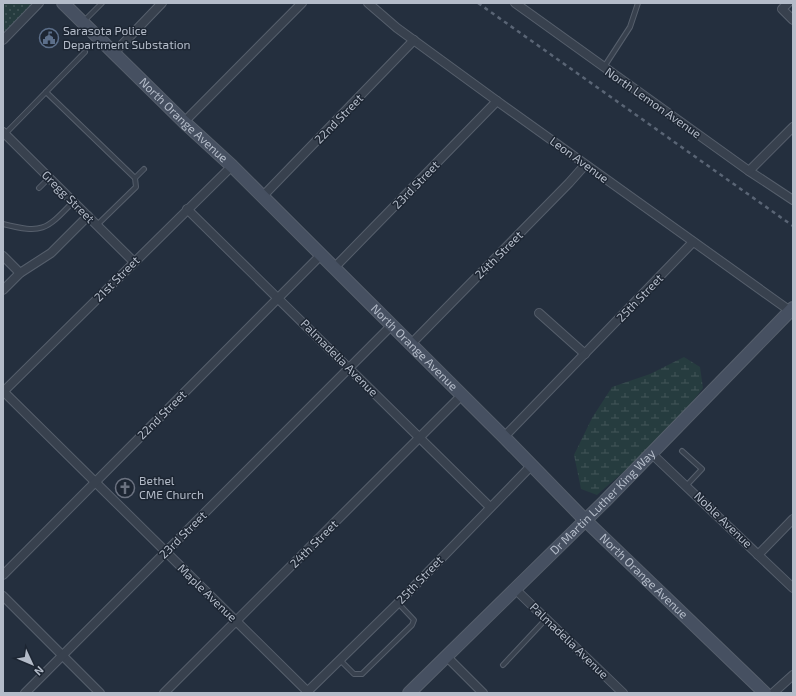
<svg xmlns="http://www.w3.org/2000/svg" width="796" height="696" viewBox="0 0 796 696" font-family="'Exo 2',sans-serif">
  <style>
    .wetland { fill: url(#wetland-marsh) }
    .park { fill: url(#park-dots) }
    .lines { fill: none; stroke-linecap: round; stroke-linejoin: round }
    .lane-casing { stroke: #565f6c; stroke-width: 6 }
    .street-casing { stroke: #565f6c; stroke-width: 10 }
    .secondary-casing { stroke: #565f6c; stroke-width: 14 }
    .lane { stroke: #38414e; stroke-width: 4 }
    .street { stroke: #38414e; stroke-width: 8 }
    .secondary { stroke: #465061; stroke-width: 12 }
    .rail { stroke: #5a6575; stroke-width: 2.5; stroke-dasharray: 4 4; stroke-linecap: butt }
    .labels { text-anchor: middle; stroke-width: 3; stroke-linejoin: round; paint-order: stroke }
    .poi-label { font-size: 12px; fill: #b4bcc9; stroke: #1d2633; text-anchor: start }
    .street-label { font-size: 12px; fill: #b4bcc9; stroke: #1d2633 }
  </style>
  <defs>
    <pattern id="wetland-marsh" width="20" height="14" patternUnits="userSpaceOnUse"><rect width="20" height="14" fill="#263c3f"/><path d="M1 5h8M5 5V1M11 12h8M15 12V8" fill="none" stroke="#435659"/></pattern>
    <pattern id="park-dots" width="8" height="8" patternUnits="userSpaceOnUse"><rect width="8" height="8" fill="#263c3f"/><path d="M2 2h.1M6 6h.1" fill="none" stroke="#435659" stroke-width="1.8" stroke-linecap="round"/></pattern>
  </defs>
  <rect width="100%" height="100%" fill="#242f3e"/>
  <path class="wetland" d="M684,357L700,367L703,388C673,429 635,462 597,495L581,489L574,455L592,418L612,387L650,374Z"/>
  <polygon class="park" points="3,3 33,3 3,33"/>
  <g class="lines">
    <g class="lane-casing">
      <g id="lane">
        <polyline points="83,22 102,3"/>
        <polyline points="85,52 46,92 135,178 136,187 97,225"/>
        <polyline points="604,67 630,27 638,3"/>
        <polyline points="5,134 46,92"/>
        <polyline points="135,178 144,169"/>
        <polyline points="39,188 49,178"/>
        <path d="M3,224C43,234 46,230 73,202"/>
        <polyline points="682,451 702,469 687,485"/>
        <polyline points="340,660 354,674 362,674 412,625 414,620 398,603"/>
        <polyline points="503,665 546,619"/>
      </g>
    </g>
    <g class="street-casing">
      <g id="street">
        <polyline points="368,3 397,28 497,101 793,313"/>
        <polyline points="515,3 749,171 793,200"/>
        <polyline points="788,3 782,9 793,20"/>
        <polyline points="3,40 39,3"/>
        <polyline points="114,53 162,3"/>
        <polyline points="184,122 302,3"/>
        <polyline points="3,132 134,262"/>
        <polyline points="749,171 793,127"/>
        <polyline points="262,197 414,40"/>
        <polyline points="187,209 490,507"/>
        <polyline points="3,256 20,273"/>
        <polyline points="334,268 497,101"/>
        <polyline points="3,290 20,273 51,253 88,216"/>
        <polyline points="539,313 585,354"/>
        <polyline points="411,344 569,183 585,165"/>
        <polyline points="3,392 232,166"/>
        <polyline points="4,392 309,693"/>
        <polyline points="504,437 693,242"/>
        <polyline points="651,453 793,588"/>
        <polyline points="758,555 793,519"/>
        <polyline points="3,575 321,255"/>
        <polyline points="515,589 623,693"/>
        <polyline points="3,596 100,693"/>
        <polyline points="446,656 483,693"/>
        <polyline points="25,693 392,325"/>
        <polyline points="164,693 462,395"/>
        <polyline points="306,693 398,603 532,465"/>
        <polyline points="773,693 793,675"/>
      </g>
    </g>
    <g class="secondary-casing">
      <g id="secondary">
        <path id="s1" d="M63,3L184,122L232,166L504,437L585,520L765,693"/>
        <path id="s2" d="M409,693L605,501L793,308"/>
      </g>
    </g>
    <use href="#lane" class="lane"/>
    <use href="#street" class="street"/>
    <use href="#secondary" class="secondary"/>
    <polyline class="rail" points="478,3 793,226"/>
  </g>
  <defs>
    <g id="civic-ring" transform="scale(1)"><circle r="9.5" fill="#1d2633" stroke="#5c6f8a" stroke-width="1.5"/><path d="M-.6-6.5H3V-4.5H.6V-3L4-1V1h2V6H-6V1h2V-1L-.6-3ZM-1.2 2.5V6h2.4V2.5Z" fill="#5c6f8a"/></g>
    <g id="church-ring" transform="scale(1)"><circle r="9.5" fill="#1d2633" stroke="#6b7280" stroke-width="1.5"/><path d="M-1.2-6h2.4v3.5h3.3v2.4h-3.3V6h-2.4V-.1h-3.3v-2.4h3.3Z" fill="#6b7280"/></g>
  </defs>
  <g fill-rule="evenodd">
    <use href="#civic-ring" x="49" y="38"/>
    <use href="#church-ring" x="125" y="488"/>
  </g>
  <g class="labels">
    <g class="poi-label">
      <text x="63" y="35">Sarasota Police<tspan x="63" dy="14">Department Substation</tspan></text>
      <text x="139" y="485">Bethel<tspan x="139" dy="14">CME Church</tspan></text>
    </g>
    <g class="street-label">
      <text transform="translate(653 103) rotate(35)" y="4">North Lemon Avenue</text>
      <text transform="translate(339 119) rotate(-46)" y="4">22nd Street</text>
      <text dy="4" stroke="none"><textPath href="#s1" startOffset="168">North Orange Avenue</textPath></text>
      <text transform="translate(579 160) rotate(36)" y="4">Leon Avenue</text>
      <text transform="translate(416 185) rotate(-46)" y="4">23rd Street</text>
      <text transform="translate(68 197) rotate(45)" y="4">Gregg Street</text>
      <text transform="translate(499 255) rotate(-45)" y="4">24th Street</text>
      <text transform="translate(117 279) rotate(-45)" y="4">21st Street</text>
      <text transform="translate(640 298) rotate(-46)" y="4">25th Street</text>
      <text dy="4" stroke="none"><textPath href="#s1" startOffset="492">North Orange Avenue</textPath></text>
      <text transform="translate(339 358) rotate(45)" y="4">Palmadelia Avenue</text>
      <text transform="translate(162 415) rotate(-45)" y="4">22nd Street</text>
      <text dy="4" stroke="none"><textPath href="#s2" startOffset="272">Dr Martin Luther King Way</textPath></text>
      <text transform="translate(723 520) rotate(44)" y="4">Noble Avenue</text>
      <text transform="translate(183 535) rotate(-45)" y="4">23rd Street</text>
      <text transform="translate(314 544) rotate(-45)" y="4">24th Street</text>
      <text dy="4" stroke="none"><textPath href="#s1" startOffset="816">North Orange Avenue</textPath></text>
      <text transform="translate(420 580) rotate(-46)" y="4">25th Street</text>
      <text transform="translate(207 593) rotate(44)" y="4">Maple Avenue</text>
      <text transform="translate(569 641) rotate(44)" y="4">Palmadelia Avenue</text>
    </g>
  </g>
  <rect width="796" height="696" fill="none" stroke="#b4bcc9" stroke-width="8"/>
  <g transform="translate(32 664) rotate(134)" stroke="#1d2633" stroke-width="3" paint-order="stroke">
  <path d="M0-3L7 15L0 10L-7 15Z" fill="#b4bcc9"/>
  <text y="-6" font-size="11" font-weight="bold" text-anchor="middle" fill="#b4bcc9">N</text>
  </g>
</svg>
